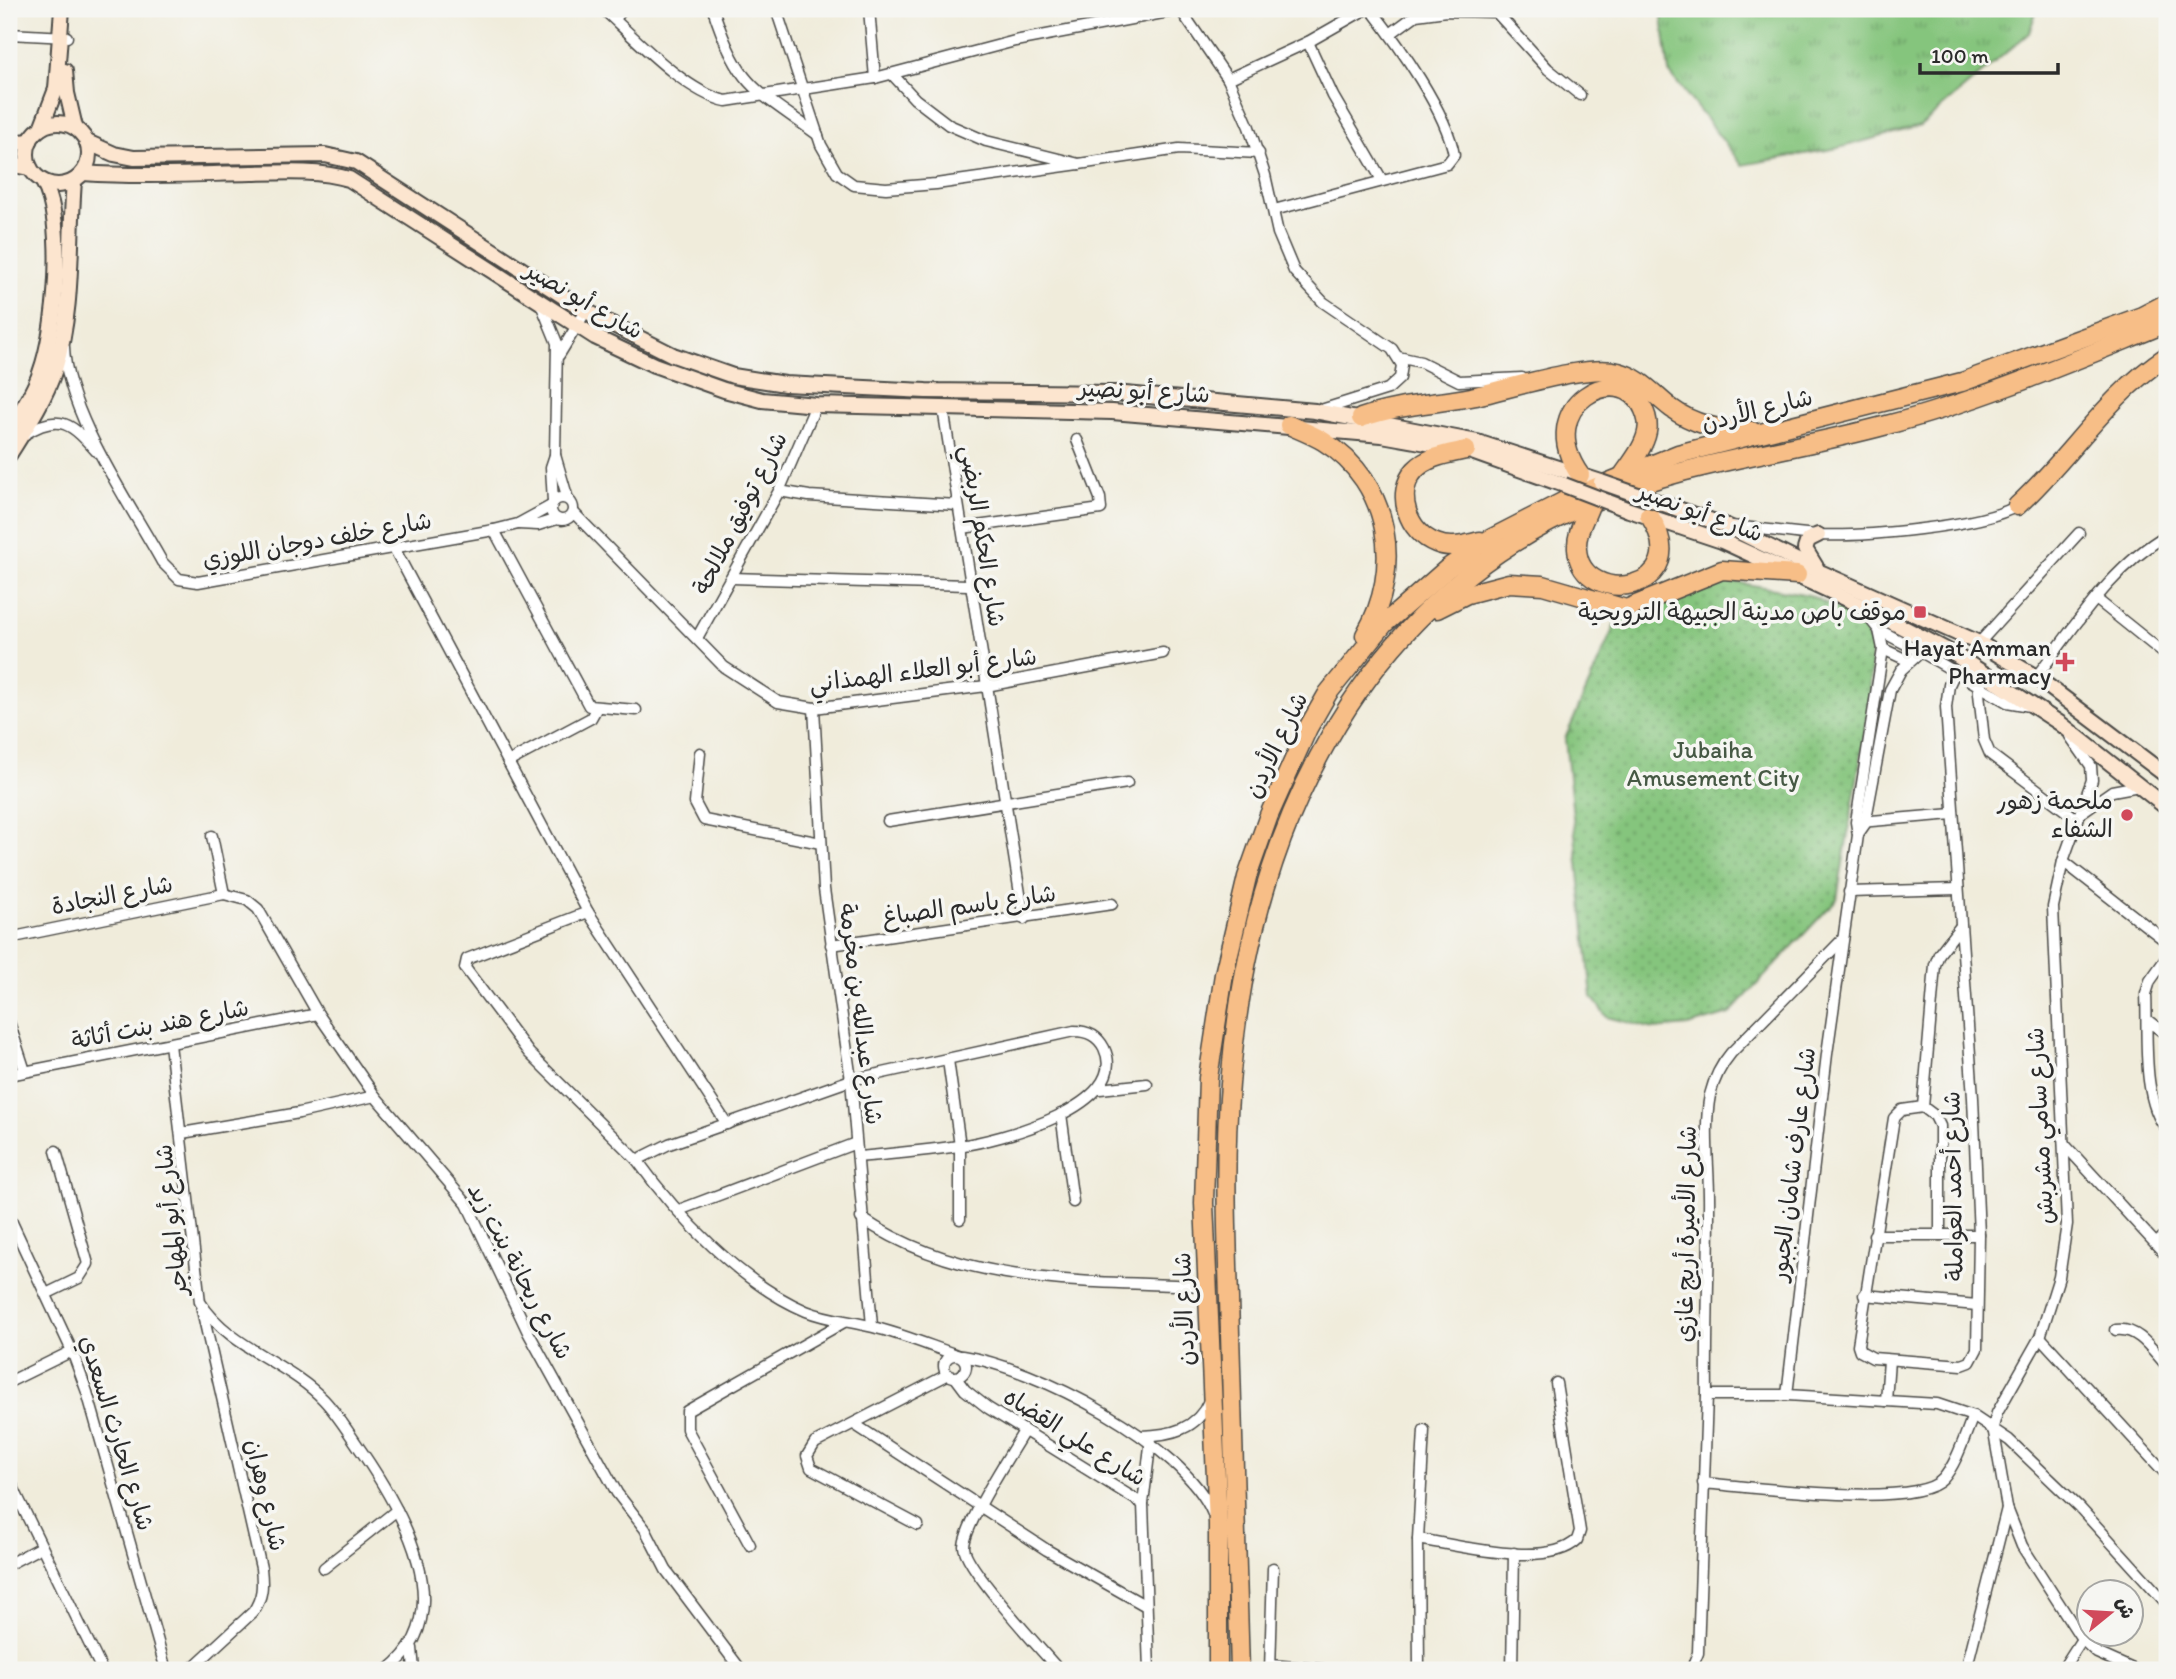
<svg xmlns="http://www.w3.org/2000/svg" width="2176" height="1679" viewBox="0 0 2176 1679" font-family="Itim,'Playpen Sans Arabic',sans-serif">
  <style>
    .grass { fill: url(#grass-tufts); stroke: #587854; stroke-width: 2 }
    .park { fill: url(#park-dots); stroke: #587854; stroke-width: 2 }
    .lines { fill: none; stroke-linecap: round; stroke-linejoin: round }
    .street-casing { stroke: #494845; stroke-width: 13 }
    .secondary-casing { stroke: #494845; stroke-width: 18 }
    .highway-casing { stroke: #494845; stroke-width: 21 }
    .street { stroke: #fff; stroke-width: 10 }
    .secondary { stroke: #fce5cf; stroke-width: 14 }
    .highway { stroke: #f7be87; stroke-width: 18 }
    .secondary-bridge-casing { stroke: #494845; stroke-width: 18; stroke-linecap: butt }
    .secondary-bridge { stroke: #fce5cf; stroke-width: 14 }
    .poi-dot { fill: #d1495b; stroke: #f6f6f2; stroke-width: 2.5 }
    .labels { text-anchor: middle; stroke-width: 7; stroke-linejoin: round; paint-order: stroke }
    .street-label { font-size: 24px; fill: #2b2b2b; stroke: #f6f6f2 }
    .poi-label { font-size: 24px; fill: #2b2b2b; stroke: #f6f6f2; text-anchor: end }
    .park-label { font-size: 24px; fill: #465944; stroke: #f6f6f2 }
  </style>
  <defs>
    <pattern id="grass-tufts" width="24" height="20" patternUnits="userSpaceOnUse" patternTransform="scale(1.75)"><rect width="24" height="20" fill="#85c57d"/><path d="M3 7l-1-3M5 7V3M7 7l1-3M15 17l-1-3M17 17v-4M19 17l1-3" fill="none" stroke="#6da067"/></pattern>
    <pattern id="park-dots" width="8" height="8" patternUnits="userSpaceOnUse" patternTransform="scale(1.75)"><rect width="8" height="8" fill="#85c57d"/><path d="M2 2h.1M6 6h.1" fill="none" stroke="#6da067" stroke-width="1.8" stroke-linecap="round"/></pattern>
  </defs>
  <rect width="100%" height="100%" fill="#f6f6f2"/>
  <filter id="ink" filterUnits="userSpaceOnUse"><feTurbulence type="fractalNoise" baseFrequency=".0143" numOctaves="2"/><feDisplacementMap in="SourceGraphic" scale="14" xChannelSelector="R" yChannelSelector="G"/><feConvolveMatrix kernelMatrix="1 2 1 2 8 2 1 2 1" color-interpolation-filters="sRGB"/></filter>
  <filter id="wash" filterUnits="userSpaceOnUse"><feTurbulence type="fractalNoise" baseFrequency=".00686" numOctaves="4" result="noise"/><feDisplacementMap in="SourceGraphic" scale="28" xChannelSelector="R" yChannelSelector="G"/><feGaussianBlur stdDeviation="1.57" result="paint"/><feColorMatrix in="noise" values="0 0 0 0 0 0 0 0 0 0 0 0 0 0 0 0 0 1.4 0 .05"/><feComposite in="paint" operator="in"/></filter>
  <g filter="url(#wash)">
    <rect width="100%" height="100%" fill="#f0ecdb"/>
    <polygon class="grass" points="1661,9 2037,9 2029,33 1920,126 1838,148 1742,165 1669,72"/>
    <polygon class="park" points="1718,579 1809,595 1862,621 1871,646 1870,702 1837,899 1729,1014 1688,1026 1654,1029 1607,1017 1592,997 1565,739 1616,622"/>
  </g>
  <g filter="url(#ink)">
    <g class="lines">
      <g class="street-casing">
        <g id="street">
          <path d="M603,9C634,37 686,93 726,101L875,78L1015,41L1184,9"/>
          <path d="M713,9C739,89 754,88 818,135"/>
          <polyline points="776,9 821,145 837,173 854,185 886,188 936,184 1079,164"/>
          <polyline points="869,9 875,78"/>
          <polyline points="1180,9 1228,79 1249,127 1265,175 1278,233 1294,271 1323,302 1392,349 1402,365 1400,378 1388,389 1321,410"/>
          <polyline points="615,19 623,9"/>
          <polyline points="9,34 67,37"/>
          <polyline points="1390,34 1416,15 1446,11 1496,12 1548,69 1580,95"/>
          <polyline points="1308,42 1333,96 1382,180"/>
          <polyline points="892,74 915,99 949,125 986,141 1079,164 1179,149 1259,153"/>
          <polyline points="1228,79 1308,42 1366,9"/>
          <path d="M1274,210L1447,164L1454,155C1447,112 1398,44 1371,9"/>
          <polyline points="541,304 557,343 555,455 551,467 553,502"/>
          <path d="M64,347C66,412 130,504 162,562L179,579L198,582L494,530L518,524L551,506"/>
          <polyline points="559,355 586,311"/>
          <polyline points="1398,357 1421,362 1459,381 1522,378"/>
          <polyline points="943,408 1024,919"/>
          <path d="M25,434C60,412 72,424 97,452"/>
          <polyline points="555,455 568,499"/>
          <polyline points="779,491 809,496 957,505"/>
          <circle cx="562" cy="509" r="11"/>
          <polyline points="573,512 724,667 778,702 814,708 986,686 1163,653"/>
          <polyline points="518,524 538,525 557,519"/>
          <path d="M1731,526C1760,528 1788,533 1817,535C1861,537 1981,527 2017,506"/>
          <polyline points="962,528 1101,509 1100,498 1077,440"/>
          <polyline points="494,530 589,706 636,710"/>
          <polyline points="394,548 588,912 727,1124"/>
          <polyline points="732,578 968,585"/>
          <polyline points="2096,599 2167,656"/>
          <polyline points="1879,630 1921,652"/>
          <polyline points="697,638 779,491 816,405"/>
          <polyline points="1979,643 2079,533"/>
          <polyline points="1883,649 1909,661"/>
          <path d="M2036,677C2075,627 2111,567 2167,535"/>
          <polyline points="1978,684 1984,740 1990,754 2078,820"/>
          <polyline points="814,708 824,889 851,1080 872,1326"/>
          <polyline points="2070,736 2091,766 2092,780 2063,861 2053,907 2067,1224 2059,1277 2040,1337 1997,1413 1993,1427 2007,1508 2022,1546 2082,1639 2097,1653 2135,1670"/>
          <polyline points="700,753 695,803 704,820 821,843"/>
          <polyline points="508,762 591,718 596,709"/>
          <polyline points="2082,812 2112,791 2139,786"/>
          <polyline points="888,821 1127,783"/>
          <polyline points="1860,822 1953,814"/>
          <polyline points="1858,834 1865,824 1890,690 1901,670 1921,652 2007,702 2030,706"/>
          <polyline points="212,836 224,894"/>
          <polyline points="2063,861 2167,942"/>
          <polyline points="1849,892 1958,889"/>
          <polyline points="588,912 467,959 465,968 529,1053 637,1160"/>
          <polyline points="9,938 224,894 247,900 258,909 318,1014 375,1096 467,1204 528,1332 617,1493 645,1529 666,1570 741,1670"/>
          <path d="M1843,939L1731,1053C1720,1066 1714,1079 1710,1095C1703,1131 1710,1172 1709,1208C1709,1271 1706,1333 1707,1395H1787L1937,1404L1973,1416L2009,1440L2080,1508L2167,1604"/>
          <polyline points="831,945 1112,904"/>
          <path d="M2167,957L2150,981L2146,994C2148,1031 2141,1101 2167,1129"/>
          <polyline points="2147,1020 2167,1035"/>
          <polyline points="9,1022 25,1071"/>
          <path d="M170,1044L200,1302C229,1348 288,1362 324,1400C339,1416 350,1435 362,1452C402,1511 462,1613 388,1670"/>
          <polyline points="948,1060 960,1146 960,1219"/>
          <polyline points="9,1075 318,1014"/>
          <polyline points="1100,1089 1147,1084"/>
          <polyline points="1923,1107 1935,965 1939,954 1960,927"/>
          <polyline points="1061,1114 1073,1202"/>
          <polyline points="182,1133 299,1113 375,1096"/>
          <polyline points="2064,1144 2167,1256"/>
          <path d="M858,1157C891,1154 925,1151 958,1146C997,1141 1132,1106 1104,1048C1098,1036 1087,1031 1074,1031L851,1080L669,1144L637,1160C677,1216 742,1284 806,1311C828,1320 851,1321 873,1327C901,1334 928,1345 954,1354"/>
          <polyline points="679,1210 856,1143"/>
          <polyline points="9,1216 72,1351 87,1392 166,1670"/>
          <path d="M861,1218C964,1288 1089,1281 1208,1286"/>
          <polyline points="1874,1235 1979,1235"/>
          <polyline points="1940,1235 1940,1126 1935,1116 1923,1107 1902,1110 1894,1118 1858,1345 1860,1351 1873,1358 1962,1365 1970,1362 1977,1349 1979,1235 1973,1098 1946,707 1949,685 1956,670"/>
          <polyline points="2156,1244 2167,1233"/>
          <polyline points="46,1294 79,1278 88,1264 56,1151"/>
          <polyline points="1864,1295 1977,1305"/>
          <path d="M2116,1330C2139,1327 2153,1351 2167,1366"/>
          <polyline points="2040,1337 2167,1475"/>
          <circle cx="955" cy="1366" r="11"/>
          <path d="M962,1356C1035,1367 1184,1443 1213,1514"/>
          <polyline points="956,1378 965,1390 988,1408 1143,1504 1149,1670"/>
          <polyline points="9,1382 72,1351"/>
          <polyline points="1787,1395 1827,1054 1858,835 1856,822 1883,649 1879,630 1861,608"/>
          <polyline points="1886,1401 1889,1360"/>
          <polyline points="854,1424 1047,1550 1146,1606"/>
          <path d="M1024,1431C1010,1455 966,1522 964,1546C963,1565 1042,1651 1059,1670"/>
          <path d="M1141,1436C1170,1435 1197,1430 1209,1401"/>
          <polyline points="9,1479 102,1670"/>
          <path d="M1703,1483C1747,1486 1916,1510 1943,1479C1957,1463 1965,1435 1973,1416"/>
          <polyline points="1143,1504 1151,1438"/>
          <polyline points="918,1525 811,1468 807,1456 815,1443 947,1375"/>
          <path d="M1418,1539C1457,1545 1547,1569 1577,1540L1580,1531L1556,1383"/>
          <polyline points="750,1545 687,1429 687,1411 844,1322"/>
          <polyline points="9,1564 41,1547"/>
          <polyline points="324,1568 397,1510"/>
          <polyline points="412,1648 414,1670"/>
          <polyline points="1270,1665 1331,1670"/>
          <path d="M190,1670L253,1612C263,1597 263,1586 261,1568L202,1310"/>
          <polyline points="1270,1670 1273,1568"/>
          <polyline points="1419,1670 1418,1539 1424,1430"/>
          <polyline points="1512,1670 1514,1553"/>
          <polyline points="1691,1670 1698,1653 1707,1395"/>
          <polyline points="1966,1670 2007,1508"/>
          <polyline points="2062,1670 2082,1639"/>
        </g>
      </g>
      <g class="secondary-casing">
        <g id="secondary">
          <polyline points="65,71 67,93 75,127"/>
          <circle cx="58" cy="154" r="31"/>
          <polyline points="41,128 56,89 62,9"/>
          <polyline points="87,142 114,154 134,158 325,155 356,162 586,311 673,355 733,376 785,384 926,391 1114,393 1315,411 1477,442 1601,482"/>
          <polyline points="9,143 30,141"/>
          <polyline points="9,164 30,168"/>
          <path d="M83,173C140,177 195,174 252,173C284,172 318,170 349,179L595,337L654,365L724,390L762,400L816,405L1112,412L1382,435L1466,450L1564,485"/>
          <path d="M9,430C20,412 33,394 40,373C56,330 66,221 43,182"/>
          <path d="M9,455C26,428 45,400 55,369C74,309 69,243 74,181"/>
          <polyline points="1629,510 1722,541 1858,604 1954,654 2061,724 2167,808"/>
          <polyline points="1698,516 1727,526 1822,573 1979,643 2036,677 2167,776"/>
          <polyline points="1816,567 1805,549 1808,540 1818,535"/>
        </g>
      </g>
      <g class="highway-casing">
        <g id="highway">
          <path d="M1361,418C1397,405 1433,404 1471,397C1506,390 1587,363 1618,372C1641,378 1653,394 1671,408C1694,425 1723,431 1752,431"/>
          <path d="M1289,425C1300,430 1313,435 1323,441C1392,483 1403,570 1365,635"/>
          <path d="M1466,450C1449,454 1428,456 1415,470C1394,493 1408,533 1436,543C1450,549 1465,545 1480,541"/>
          <path d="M1580,475C1531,405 1622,357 1644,410C1647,417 1649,424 1647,432C1644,447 1632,462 1623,475"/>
          <path d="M1591,502C1586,518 1576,531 1577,549C1581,610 1699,592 1649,515"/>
          <path d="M2017,506C2070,458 2106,396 2167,356"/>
          <polyline points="1437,609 1467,594 1509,583 1543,585 1626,609 1722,570 1797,575"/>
          <polyline points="1218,1670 1218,1524 1204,1203 1208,1078 1224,974 1247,877 1269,815 1308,728 1328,693 1384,624 1448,568 1490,539 1572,497 1678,454 1962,382 2142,316 2167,303"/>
          <path d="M1240,1670C1236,1558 1233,1446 1230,1334C1228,1251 1223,1167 1230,1084C1249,839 1353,604 1590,503C1685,462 1788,452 1887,425C1983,400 2075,360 2167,323"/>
        </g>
      </g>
      <use href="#street" class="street"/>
      <use href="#secondary" class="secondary"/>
      <use href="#highway" class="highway"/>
      <g class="secondary-bridge-casing">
        <g id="secondary-bridge">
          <polyline points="1601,482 1698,516"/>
          <polyline points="1564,485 1629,510"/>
        </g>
      </g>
      <use href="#secondary-bridge" class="secondary-bridge"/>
    </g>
  </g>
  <g class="poi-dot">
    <rect x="1913" y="605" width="14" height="14" rx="3.5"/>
    <path d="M2061.5 651.5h7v7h7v7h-7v7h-7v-7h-7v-7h7z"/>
    <circle cx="2127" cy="815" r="7"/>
  </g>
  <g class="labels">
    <g class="street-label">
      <text transform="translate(584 300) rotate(30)" y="8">شارع أبو نصير</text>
      <text transform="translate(1144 391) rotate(3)" y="8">شارع أبو نصير</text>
      <text transform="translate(1757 410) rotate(-14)" y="8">شارع الأردن</text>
      <text transform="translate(1700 512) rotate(20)" y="8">شارع أبو نصير</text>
      <text transform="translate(740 513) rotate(-63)" y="8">شارع توفيق ملالحة</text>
      <text transform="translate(983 536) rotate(81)" y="8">شارع الحكم الربضي</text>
      <text transform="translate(317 540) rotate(-10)" y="8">شارع خلف دوجان اللوزي</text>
      <text transform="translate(923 670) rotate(-7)" y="8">شارع أبو العلاء الهمذاني</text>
      <text transform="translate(1276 745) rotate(-64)" y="8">شارع الأردن</text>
      <text transform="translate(112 895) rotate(-11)" y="8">شارع النجادة</text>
      <text transform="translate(969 905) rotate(-8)" y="8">شارع باسم الصباغ</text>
      <text transform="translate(861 1014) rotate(83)" y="8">شارع عبدالله بن مخرمة</text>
      <text transform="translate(160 1024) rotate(-11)" y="8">شارع هند بنت أثاثة</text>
      <text transform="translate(2040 1126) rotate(-93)" y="8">شارع سامي مشربش</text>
      <text transform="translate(1793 1164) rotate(-83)" y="8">شارع عارف شامان الجبور</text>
      <text transform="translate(1953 1186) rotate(-91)" y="8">شارع أحمد العواملة</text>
      <text transform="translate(171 1220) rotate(-96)" y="8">شارع أبو المهاجر</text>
      <text transform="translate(1686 1234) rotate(-89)" y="8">شارع الأميرة أريج غازي</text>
      <text transform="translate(520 1271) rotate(62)" y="8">شارع ريحانة بنت زيد</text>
      <text transform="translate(1184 1309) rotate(-92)" y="8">شارع الأردن</text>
      <text transform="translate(117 1433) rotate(73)" y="8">شارع الحارث السعدي</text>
      <text transform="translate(1075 1437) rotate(32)" y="8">شارع علي القضاه</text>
      <text transform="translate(266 1495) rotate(77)" y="8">شارع وهران</text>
    </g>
    <g class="poi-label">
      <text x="1906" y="620">موقف باص مدينة الجبيهة الترويحية</text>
      <text x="2051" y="656">Hayat Amman<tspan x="2051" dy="28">Pharmacy</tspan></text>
      <text x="2113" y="809">ملحمة زهور<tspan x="2113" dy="28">الشفاء</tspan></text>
    </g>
    <g class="park-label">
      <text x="1713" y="758">Jubaiha<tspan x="1713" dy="28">Amusement City</tspan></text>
    </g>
  </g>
  <rect width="2176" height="1679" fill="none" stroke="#f6f6f2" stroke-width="35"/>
  <g transform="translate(2110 1613) rotate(72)"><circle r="33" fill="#f6f6f2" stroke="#a5a5a2" stroke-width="2"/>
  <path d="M0-5L12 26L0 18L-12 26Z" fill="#d1495b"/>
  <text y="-10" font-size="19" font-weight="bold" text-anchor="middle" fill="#2b2b2b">ش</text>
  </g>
  <path d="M1920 63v10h138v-10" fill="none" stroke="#2b2b2b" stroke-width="3.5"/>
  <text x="1931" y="63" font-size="21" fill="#2b2b2b" stroke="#f6f6f2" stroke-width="5" paint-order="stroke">100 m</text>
</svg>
